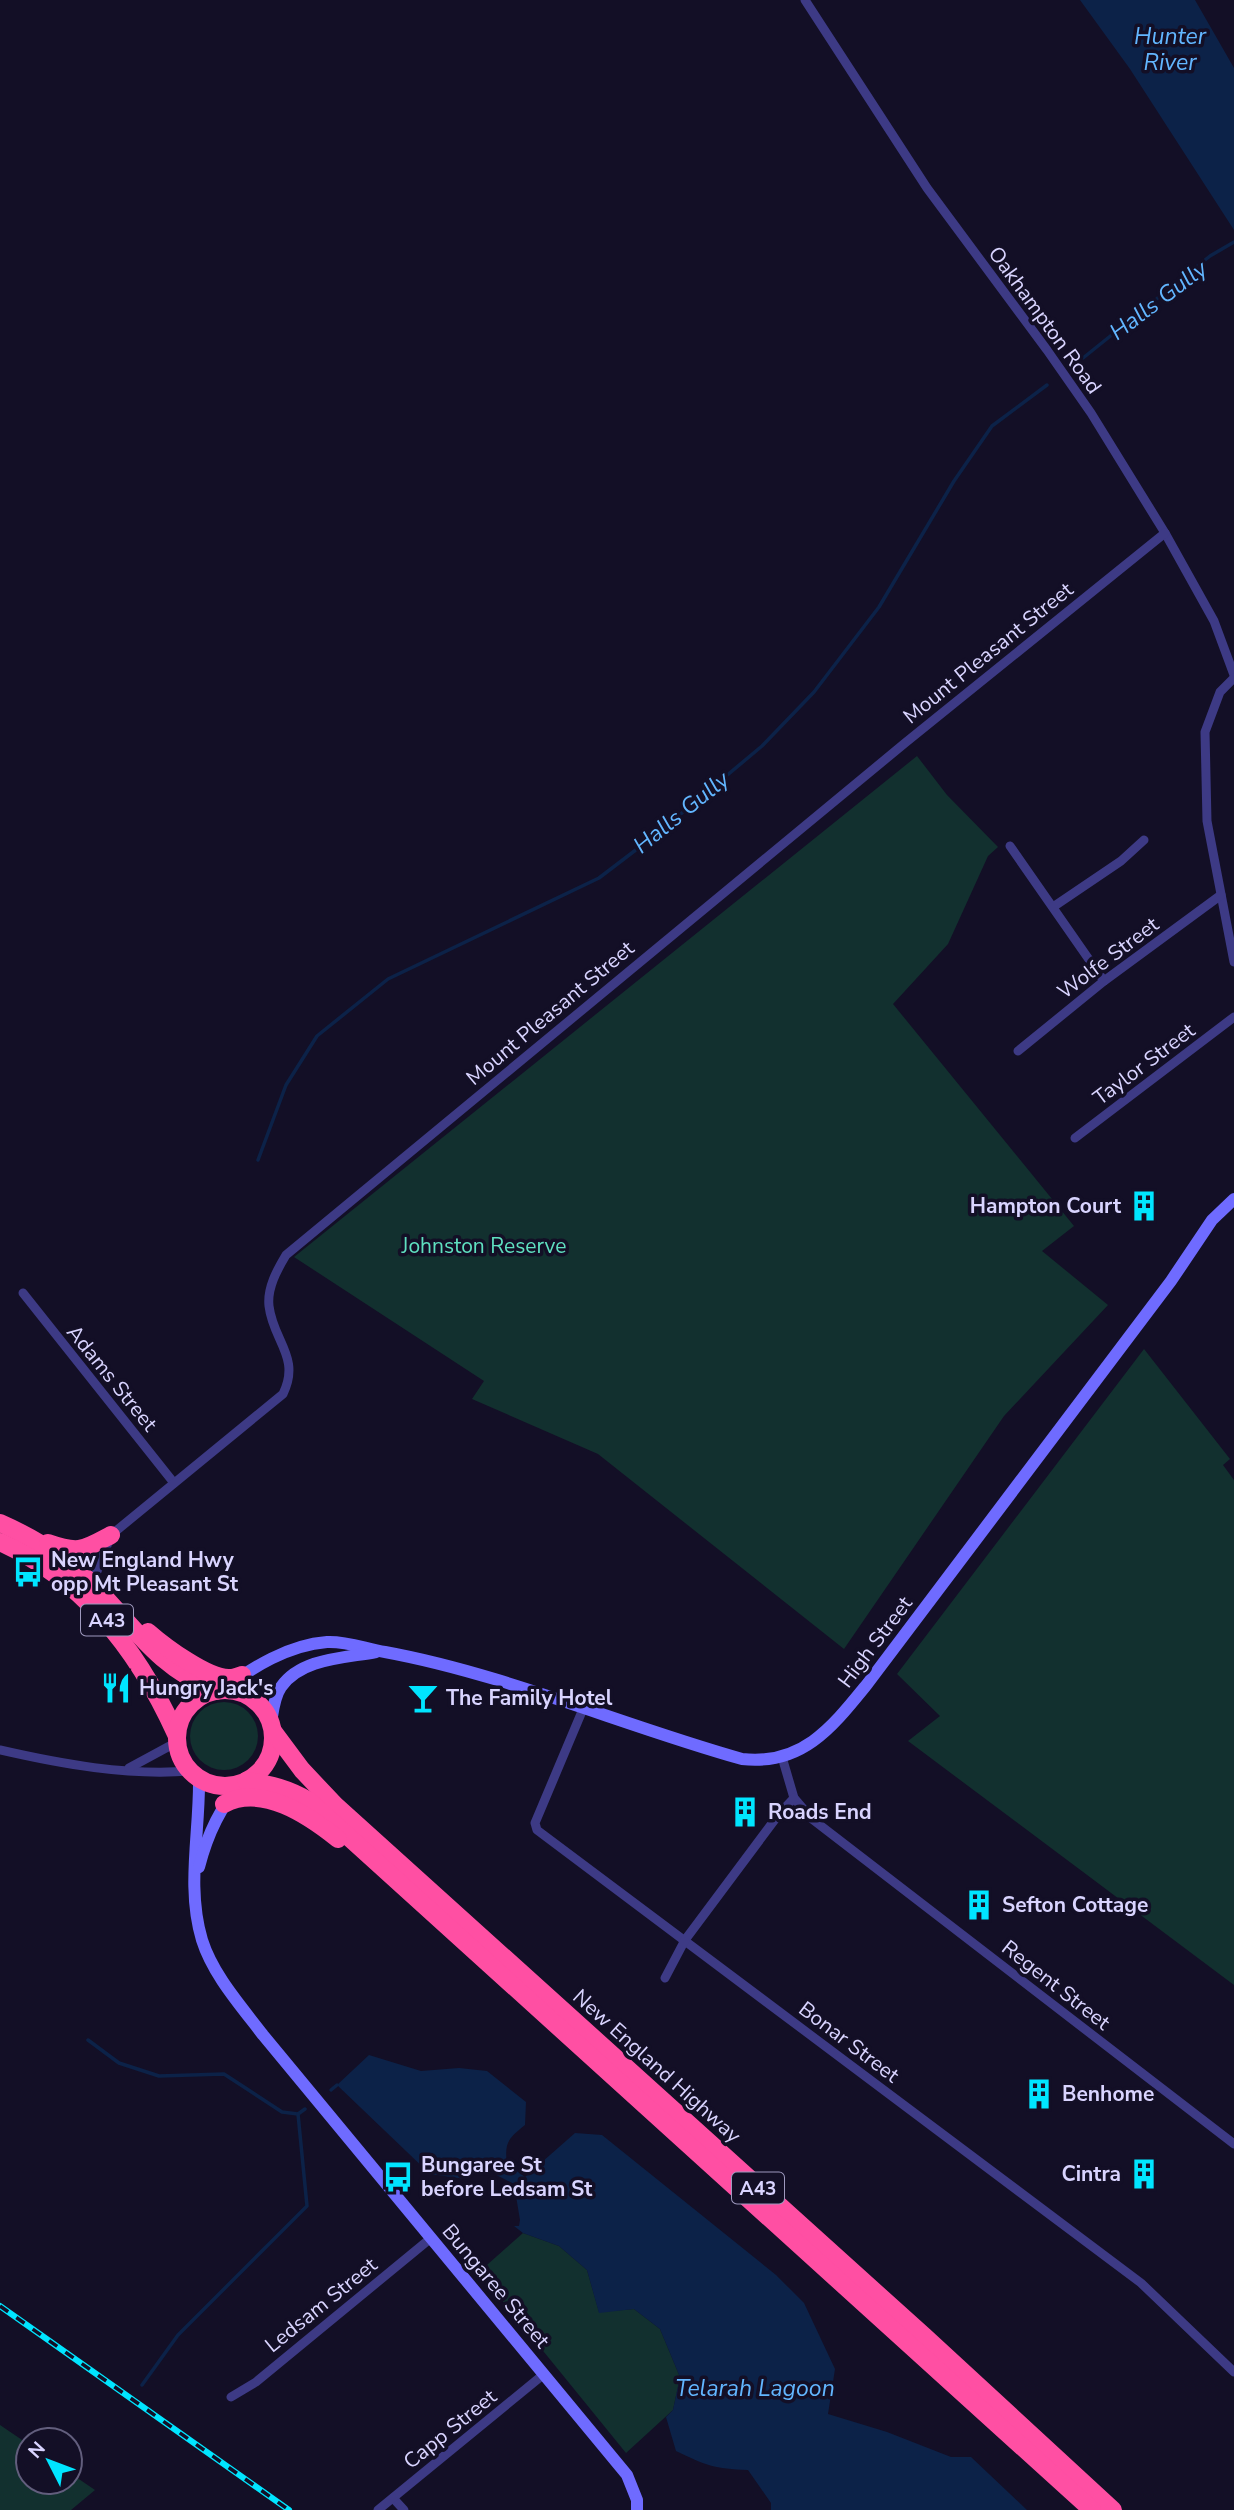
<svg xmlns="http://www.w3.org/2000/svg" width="1234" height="2510" viewBox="0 0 1234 2510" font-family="'Nunito Sans',sans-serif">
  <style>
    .green { fill: #12302f }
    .water { fill: #0c2248 }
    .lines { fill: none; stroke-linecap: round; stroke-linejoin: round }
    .stream { stroke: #0c2248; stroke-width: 3.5 }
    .street { stroke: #3d3a85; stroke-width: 9 }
    .secondary { stroke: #6f6bff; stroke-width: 12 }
    .highway { stroke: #ff4fa3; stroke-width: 18 }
    .rail-casing { stroke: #00e5ff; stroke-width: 6 }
    .rail { stroke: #130f26; stroke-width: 3.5; stroke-dasharray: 10; stroke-linecap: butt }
    .labels { text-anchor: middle; stroke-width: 7; stroke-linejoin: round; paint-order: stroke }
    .shield { fill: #130f26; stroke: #9e99be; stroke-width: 2 }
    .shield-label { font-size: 19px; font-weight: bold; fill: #d9d4ff }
    .street-label { font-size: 21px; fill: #d9d4ff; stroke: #130f26 }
    .poi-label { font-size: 21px; font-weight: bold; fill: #d9d4ff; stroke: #130f26; text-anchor: start }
    .park-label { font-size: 21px; fill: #5fe0c0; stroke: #130f26 }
    .water-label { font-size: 23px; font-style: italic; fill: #62b6ff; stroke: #130f26 }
  </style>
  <rect width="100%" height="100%" fill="#130f26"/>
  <g class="green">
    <polygon points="917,756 947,795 998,847 988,856 948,944 893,1004 1074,1226 1042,1251 1108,1305 1004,1416 844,1649 598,1454 472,1399 484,1381 294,1257"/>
    <polygon points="1144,1349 1230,1459 1223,1465 1234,1480 1234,1985 908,1741 940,1716 897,1674"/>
    <circle cx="224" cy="1736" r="34"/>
    <polygon points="523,2233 559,2246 587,2270 599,2312 634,2309 660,2329 680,2377 673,2410 626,2453 479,2272"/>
    <polygon points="0,2425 28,2444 28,2482 70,2482 70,2473 95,2490 71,2510 0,2510"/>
  </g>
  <g class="water">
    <polygon points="1080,0 1195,0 1234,68 1234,230 1130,69"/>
    <path d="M369,2055L421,2071L459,2068L487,2071L526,2102L525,2125C509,2138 504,2142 507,2164L525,2177L575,2133L602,2135L776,2275L804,2303L835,2369L828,2414L887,2432L951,2457H971L1027,2510H771V2503L748,2470C715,2469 705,2465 676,2451L666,2417L673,2410L680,2377L660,2329L634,2309L599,2313L587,2270L559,2246L523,2233L514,2226H519L520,2220L514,2184L479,2166L465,2179L430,2174L337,2085Z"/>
  </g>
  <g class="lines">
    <g class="stream">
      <polyline points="1083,358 1210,256 1234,242"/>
      <polyline points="258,1160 286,1085 317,1036 388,979 599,878 658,833 762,746 814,692 879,607 954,481 992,426 1047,385"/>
      <polyline points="88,2040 119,2063 159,2076 224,2074 282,2112 298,2114 305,2109"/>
      <polyline points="331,2090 337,2085"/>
      <polyline points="142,2385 178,2335 307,2206 298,2114"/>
    </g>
    <g class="street">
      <polyline points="805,0 927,188 1047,350 1091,413 1165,533 1214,621 1234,675"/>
      <polyline points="1234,678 1220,692 1205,732 1207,821 1234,962"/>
      <polyline points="1010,846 1104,981"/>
      <polyline points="1053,907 1121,861 1144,840"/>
      <polyline points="1018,1051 1104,981 1221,895"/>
      <polyline points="1075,1138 1234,1017"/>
      <polyline points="23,1293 174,1483"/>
      <path d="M92,1584L111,1535L283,1394C301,1357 273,1341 269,1306C267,1288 277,1270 286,1255L905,743L1165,533"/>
      <polyline points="583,1709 535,1823 537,1830 1141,2283 1234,2372"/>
      <path d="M0,1750C61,1764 127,1776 190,1771"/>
      <polyline points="782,1757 794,1798 812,1819 1234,2144"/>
      <polyline points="129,1768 177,1742"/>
      <polyline points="665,1978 685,1940 779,1814 794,1798"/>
      <polyline points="231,2397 256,2382 431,2238"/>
      <polyline points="393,2498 404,2510"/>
      <polyline points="378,2510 544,2374"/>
    </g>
    <g class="secondary">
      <path d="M222,1690C253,1667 288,1645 327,1642C347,1641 366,1649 385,1652C505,1674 624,1726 742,1759C803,1766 833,1726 868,1683L1171,1281L1212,1220L1234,1199"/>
      <path d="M271,1723C273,1711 274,1697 281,1687C301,1658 345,1658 376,1652"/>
      <path d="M199,1778C200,1832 186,1887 202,1940C213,1975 241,2006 263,2035L627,2475L637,2500V2510"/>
      <path d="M199,1867C207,1836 219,1808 241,1784"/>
    </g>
    <g class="highway">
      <path d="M0,1523C34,1538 68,1559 94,1586C136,1629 158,1667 216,1691"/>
      <path d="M0,1542C85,1580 139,1652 176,1734"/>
      <path d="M48,1543C79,1554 83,1550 111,1535"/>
      <path d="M148,1632C164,1646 209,1680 231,1678C234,1678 238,1676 242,1675"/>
      <circle cx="225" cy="1738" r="48"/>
      <polyline points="273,1731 302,1770 335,1805 924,2336 1113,2510"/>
      <path d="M246,1781C270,1784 289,1789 309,1801L1092,2510"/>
      <path d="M224,1804C262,1784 308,1815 338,1839"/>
    </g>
    <g class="rail-casing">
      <polyline id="rail" points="0,2306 289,2510"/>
    </g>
    <use href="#rail" class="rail"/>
  </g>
  <defs>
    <g id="building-bare" transform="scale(2.415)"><path d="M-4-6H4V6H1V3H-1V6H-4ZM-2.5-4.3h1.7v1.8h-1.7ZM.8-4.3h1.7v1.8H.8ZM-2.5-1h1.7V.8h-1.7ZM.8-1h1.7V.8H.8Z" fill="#00e5ff" stroke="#130f26" stroke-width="2.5" paint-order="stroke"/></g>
    <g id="bus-bare" transform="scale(2.415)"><path d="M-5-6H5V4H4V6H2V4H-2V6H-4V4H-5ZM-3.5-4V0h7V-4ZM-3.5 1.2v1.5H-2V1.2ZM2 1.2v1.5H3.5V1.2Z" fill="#00e5ff" stroke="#130f26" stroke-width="2.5" paint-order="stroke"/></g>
    <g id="restaurant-bare" transform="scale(2.415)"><path d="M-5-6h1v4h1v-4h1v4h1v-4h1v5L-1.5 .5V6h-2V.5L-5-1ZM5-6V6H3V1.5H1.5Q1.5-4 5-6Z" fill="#00e5ff" stroke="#130f26" stroke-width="2.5" paint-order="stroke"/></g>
    <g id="bar-bare" transform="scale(2.415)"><path d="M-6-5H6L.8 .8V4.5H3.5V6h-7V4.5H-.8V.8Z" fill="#00e5ff" stroke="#130f26" stroke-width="2.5" paint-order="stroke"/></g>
  </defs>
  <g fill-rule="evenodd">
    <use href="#building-bare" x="1144" y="1206"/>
    <use href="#bus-bare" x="28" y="1572"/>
    <use href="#restaurant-bare" x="116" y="1688"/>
    <use href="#bar-bare" x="423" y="1698"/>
    <use href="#building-bare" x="745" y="1812"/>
    <use href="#building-bare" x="979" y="1905"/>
    <use href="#building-bare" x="1039" y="2094"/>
    <use href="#building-bare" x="1144" y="2174"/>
    <use href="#bus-bare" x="398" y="2177"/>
  </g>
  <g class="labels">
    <g class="shield">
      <rect x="81" y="1604.5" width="52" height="31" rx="5"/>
      <rect x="732" y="2172.5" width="52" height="31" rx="5"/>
    </g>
    <g class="shield-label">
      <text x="107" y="1627">A43</text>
      <text x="758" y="2195">A43</text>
    </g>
    <g class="street-label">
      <text transform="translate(1045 320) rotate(54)" y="7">Oakhampton Road</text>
      <text transform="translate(988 653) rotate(-39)" y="7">Mount Pleasant Street</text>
      <text transform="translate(1108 958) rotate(-37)" y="7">Wolfe Street</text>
      <text transform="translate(550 1013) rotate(-40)" y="7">Mount Pleasant Street</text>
      <text transform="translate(1144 1064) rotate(-37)" y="7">Taylor Street</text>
      <text transform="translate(112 1378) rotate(51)" y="7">Adams Street</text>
      <text transform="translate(875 1642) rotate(-53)" y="7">High Street</text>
      <text transform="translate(1056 1985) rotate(38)" y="7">Regent Street</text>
      <text transform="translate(849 2042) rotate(37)" y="7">Bonar Street</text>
      <text transform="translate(657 2066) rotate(42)" y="7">New England Highway</text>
      <text transform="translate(496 2286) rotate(50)" y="7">Bungaree Street</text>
      <text transform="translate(321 2305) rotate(-39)" y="7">Ledsam Street</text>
      <text transform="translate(450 2429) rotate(-39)" y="7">Capp Street</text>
    </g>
    <g class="poi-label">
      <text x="1121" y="1213" text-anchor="end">Hampton Court</text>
      <text x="51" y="1567">New England Hwy<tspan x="51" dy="24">opp Mt Pleasant St</tspan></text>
      <text x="139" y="1695">Hungry Jack's</text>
      <text x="446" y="1705">The Family Hotel</text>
      <text x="768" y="1819">Roads End</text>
      <text x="1002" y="1912">Sefton Cottage</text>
      <text x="1062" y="2101">Benhome</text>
      <text x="421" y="2172">Bungaree St<tspan x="421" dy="24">before Ledsam St</tspan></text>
      <text x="1121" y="2181" text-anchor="end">Cintra</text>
    </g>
    <g class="park-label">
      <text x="484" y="1253">Johnston Reserve</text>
    </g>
    <g class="water-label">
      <text x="1170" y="44">Hunter<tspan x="1170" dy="26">River</tspan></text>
      <text transform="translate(1158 300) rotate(-37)" y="8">Halls Gully</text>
      <text transform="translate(681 812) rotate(-39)" y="8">Halls Gully</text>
      <text x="755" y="2396">Telarah Lagoon</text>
    </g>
  </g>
  <g transform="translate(49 2461) rotate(312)"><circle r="33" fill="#130f26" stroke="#625e7d" stroke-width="2"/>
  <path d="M0-5L12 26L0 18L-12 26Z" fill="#00e5ff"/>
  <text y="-10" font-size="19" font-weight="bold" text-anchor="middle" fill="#d9d4ff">N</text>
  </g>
</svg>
